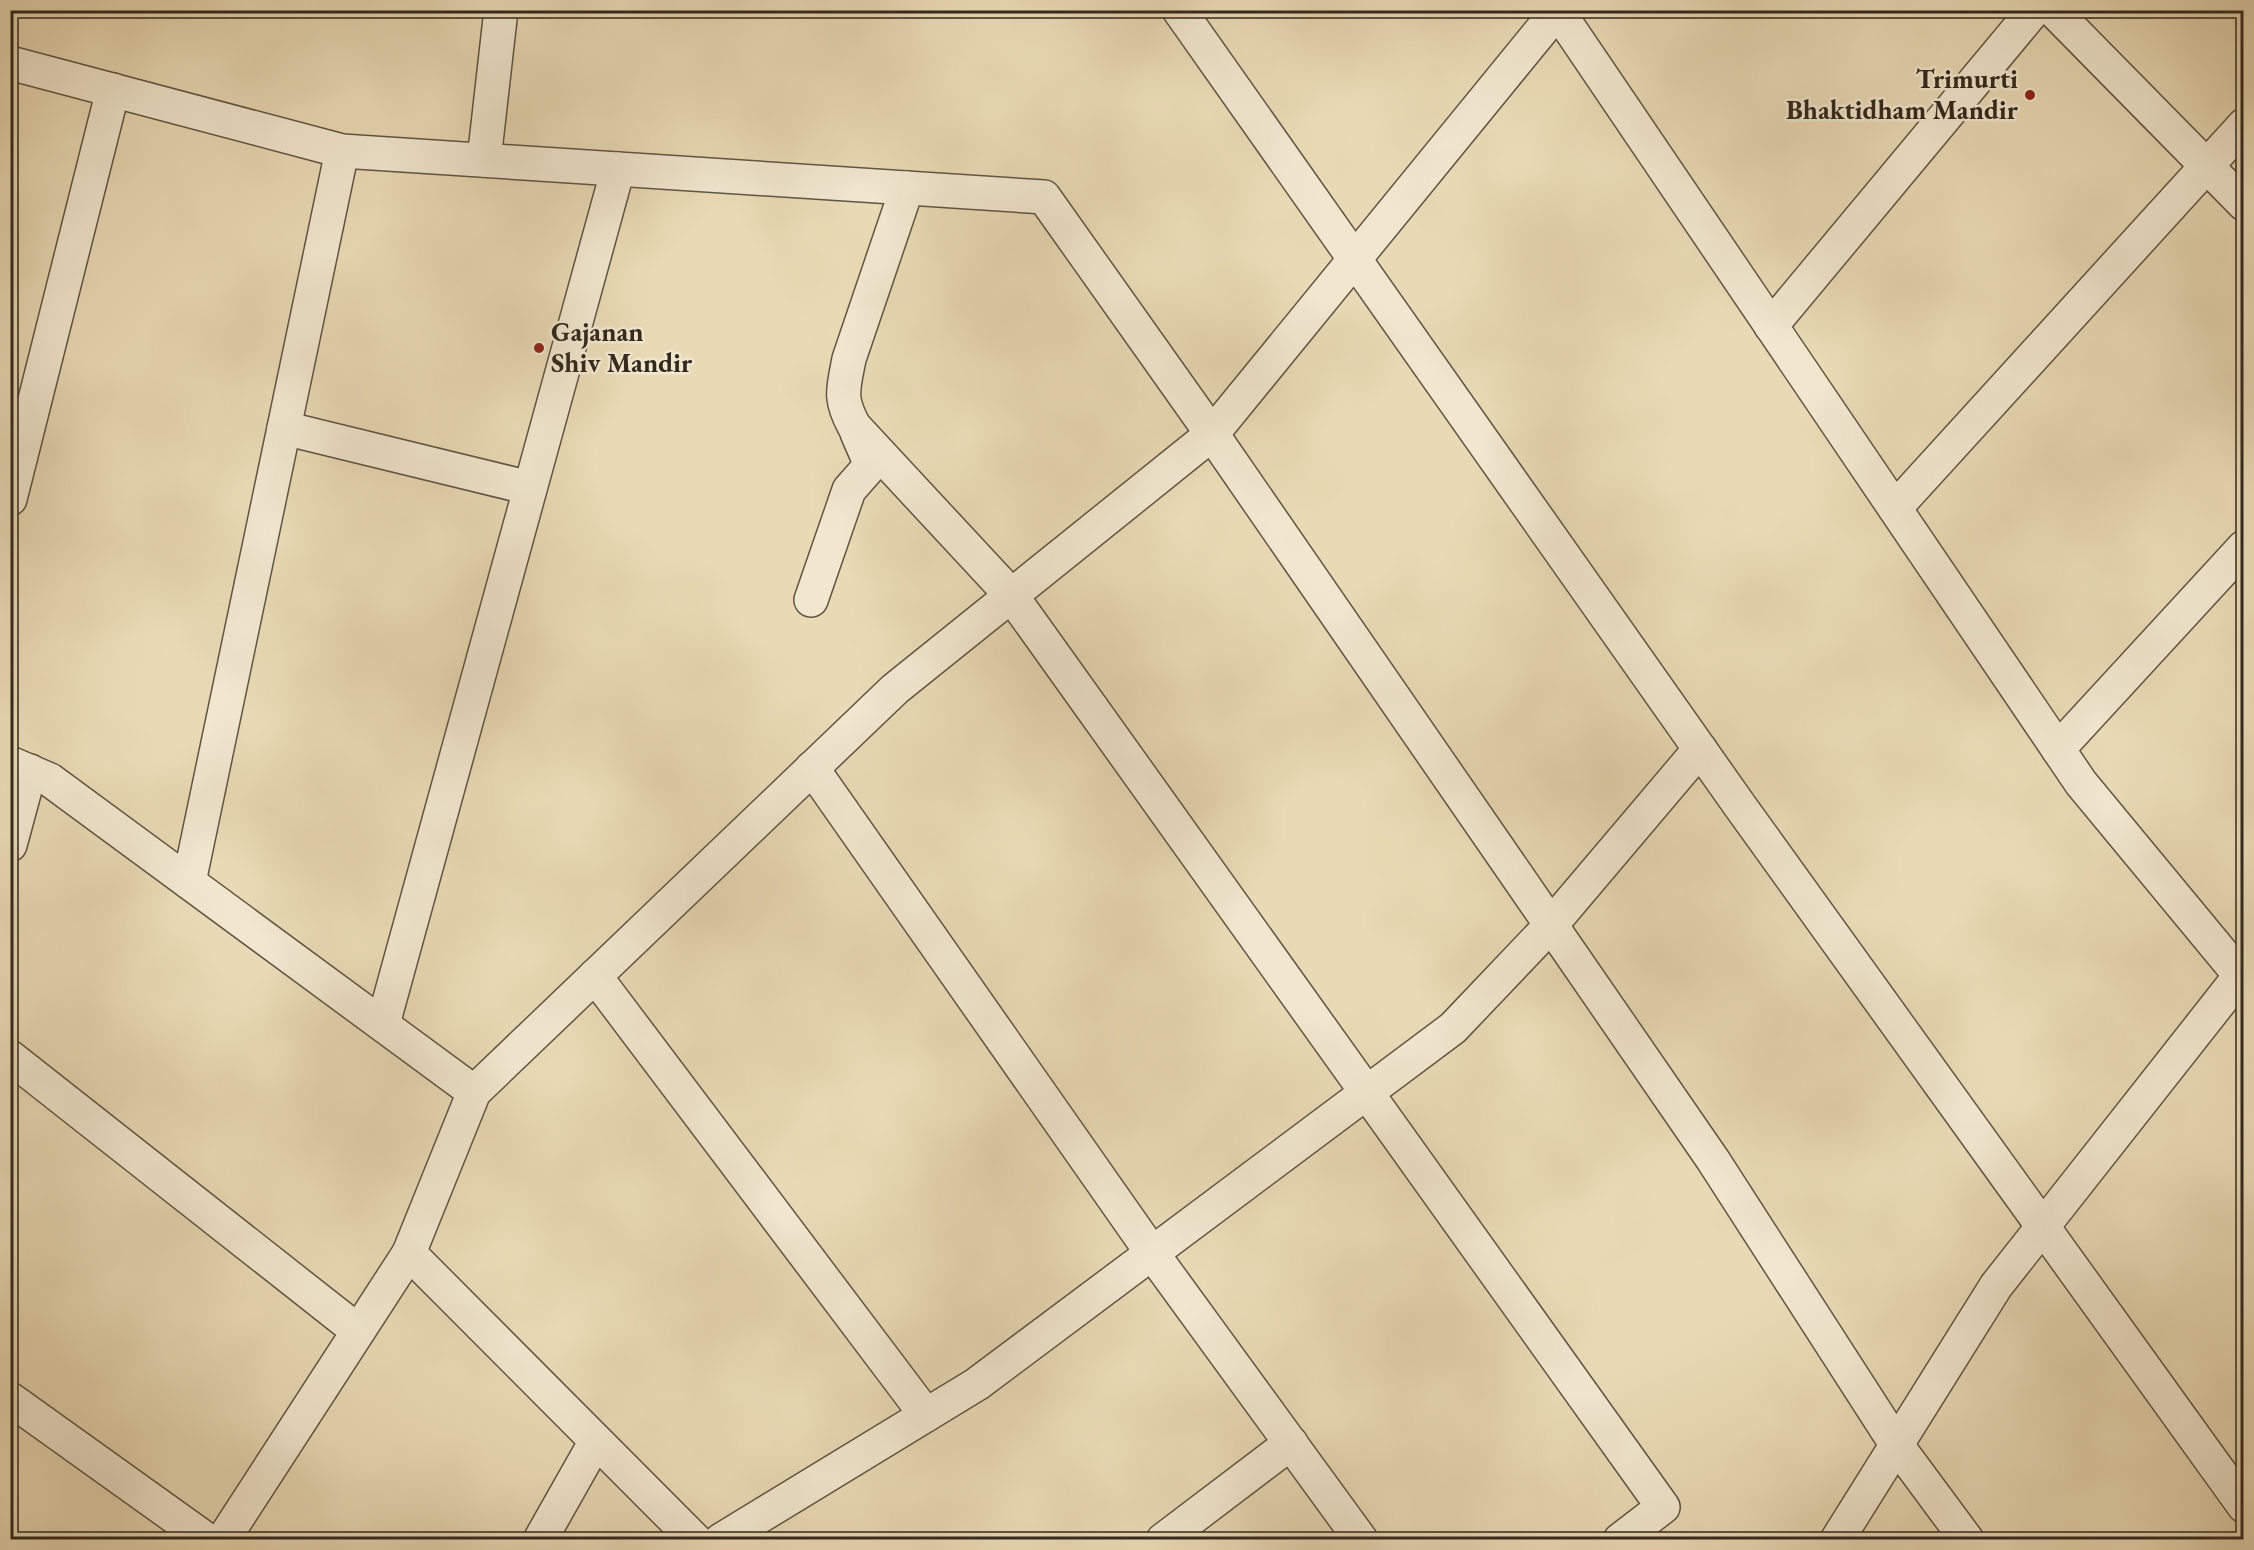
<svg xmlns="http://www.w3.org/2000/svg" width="2254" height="1550" viewBox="0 0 2254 1550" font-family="'EB Garamond',serif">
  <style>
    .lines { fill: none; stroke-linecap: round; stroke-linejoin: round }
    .minor-casing { stroke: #605544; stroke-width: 36 }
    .minor { stroke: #f1e7cf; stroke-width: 33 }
    .poi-dot { fill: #8f2418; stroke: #f1e7cf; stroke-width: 2 }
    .labels { text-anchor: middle; stroke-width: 5; stroke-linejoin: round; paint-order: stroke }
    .poi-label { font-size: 27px; font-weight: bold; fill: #32291e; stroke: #f1e7cf; text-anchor: end }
  </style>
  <rect width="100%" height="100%" fill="#e9dab5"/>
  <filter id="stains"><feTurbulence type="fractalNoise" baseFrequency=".00333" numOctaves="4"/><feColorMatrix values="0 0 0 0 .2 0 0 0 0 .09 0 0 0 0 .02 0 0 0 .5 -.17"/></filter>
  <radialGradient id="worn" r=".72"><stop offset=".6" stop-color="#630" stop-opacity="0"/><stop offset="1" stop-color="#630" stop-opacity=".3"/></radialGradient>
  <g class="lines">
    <g class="minor-casing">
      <g id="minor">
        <polyline points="1179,10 1740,806 2244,1506"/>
        <polyline points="1557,10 2081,783 2244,980"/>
        <polyline points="2053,10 2244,204"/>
        <polyline points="10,63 342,151 1044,197 1212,434 1551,925 1713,1160 1896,1444 1967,1540"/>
        <polyline points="484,160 501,10"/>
        <path d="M907,188L849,359C843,390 839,398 854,426L1011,595L1663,1507L1620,1540"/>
        <polyline points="1771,326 2034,10"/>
        <polyline points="284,428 530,488"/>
        <polyline points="10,499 113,90"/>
        <polyline points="1895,508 2244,125"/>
        <polyline points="811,600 849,490 871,465 857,433"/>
        <polyline points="2058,749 2244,547"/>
        <polyline points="10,763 50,780 474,1092 895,689 1212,434 1558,10"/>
        <polyline points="812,768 1152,1253 1361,1540"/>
        <polyline points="10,845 30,771"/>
        <polyline points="189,882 342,151"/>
        <polyline points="595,976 926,1415"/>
        <polyline points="383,1024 618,169"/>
        <polyline points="10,1057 358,1331"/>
        <polyline points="474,1092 409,1253 695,1540"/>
        <polyline points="10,1399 207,1540"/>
        <polyline points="223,1540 409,1253"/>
        <polyline points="540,1540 596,1441"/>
        <polyline points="721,1540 977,1384 1453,1028 1551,925 1700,749"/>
        <polyline points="1163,1540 1291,1443"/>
        <polyline points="1837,1540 1996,1286 2244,971"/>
      </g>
    </g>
    <use href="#minor" class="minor"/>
  </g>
  <g class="poi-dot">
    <circle cx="2030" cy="95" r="6"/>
    <circle cx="539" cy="348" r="6"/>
  </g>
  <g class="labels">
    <g class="poi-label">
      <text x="2018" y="88">Trimurti<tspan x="2018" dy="31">Bhaktidham Mandir</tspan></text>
      <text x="551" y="341" text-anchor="start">Gajanan<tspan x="551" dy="31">Shiv Mandir</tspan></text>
    </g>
  </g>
  <rect width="2254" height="1550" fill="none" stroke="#e9dab5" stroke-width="36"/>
  <rect x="12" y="12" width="2230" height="1526" fill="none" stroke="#32291e" stroke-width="3"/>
  <rect x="18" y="18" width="2218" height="1514" fill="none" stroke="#32291e" stroke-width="1.5"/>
  <rect width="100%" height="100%" filter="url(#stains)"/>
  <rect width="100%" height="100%" fill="url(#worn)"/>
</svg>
